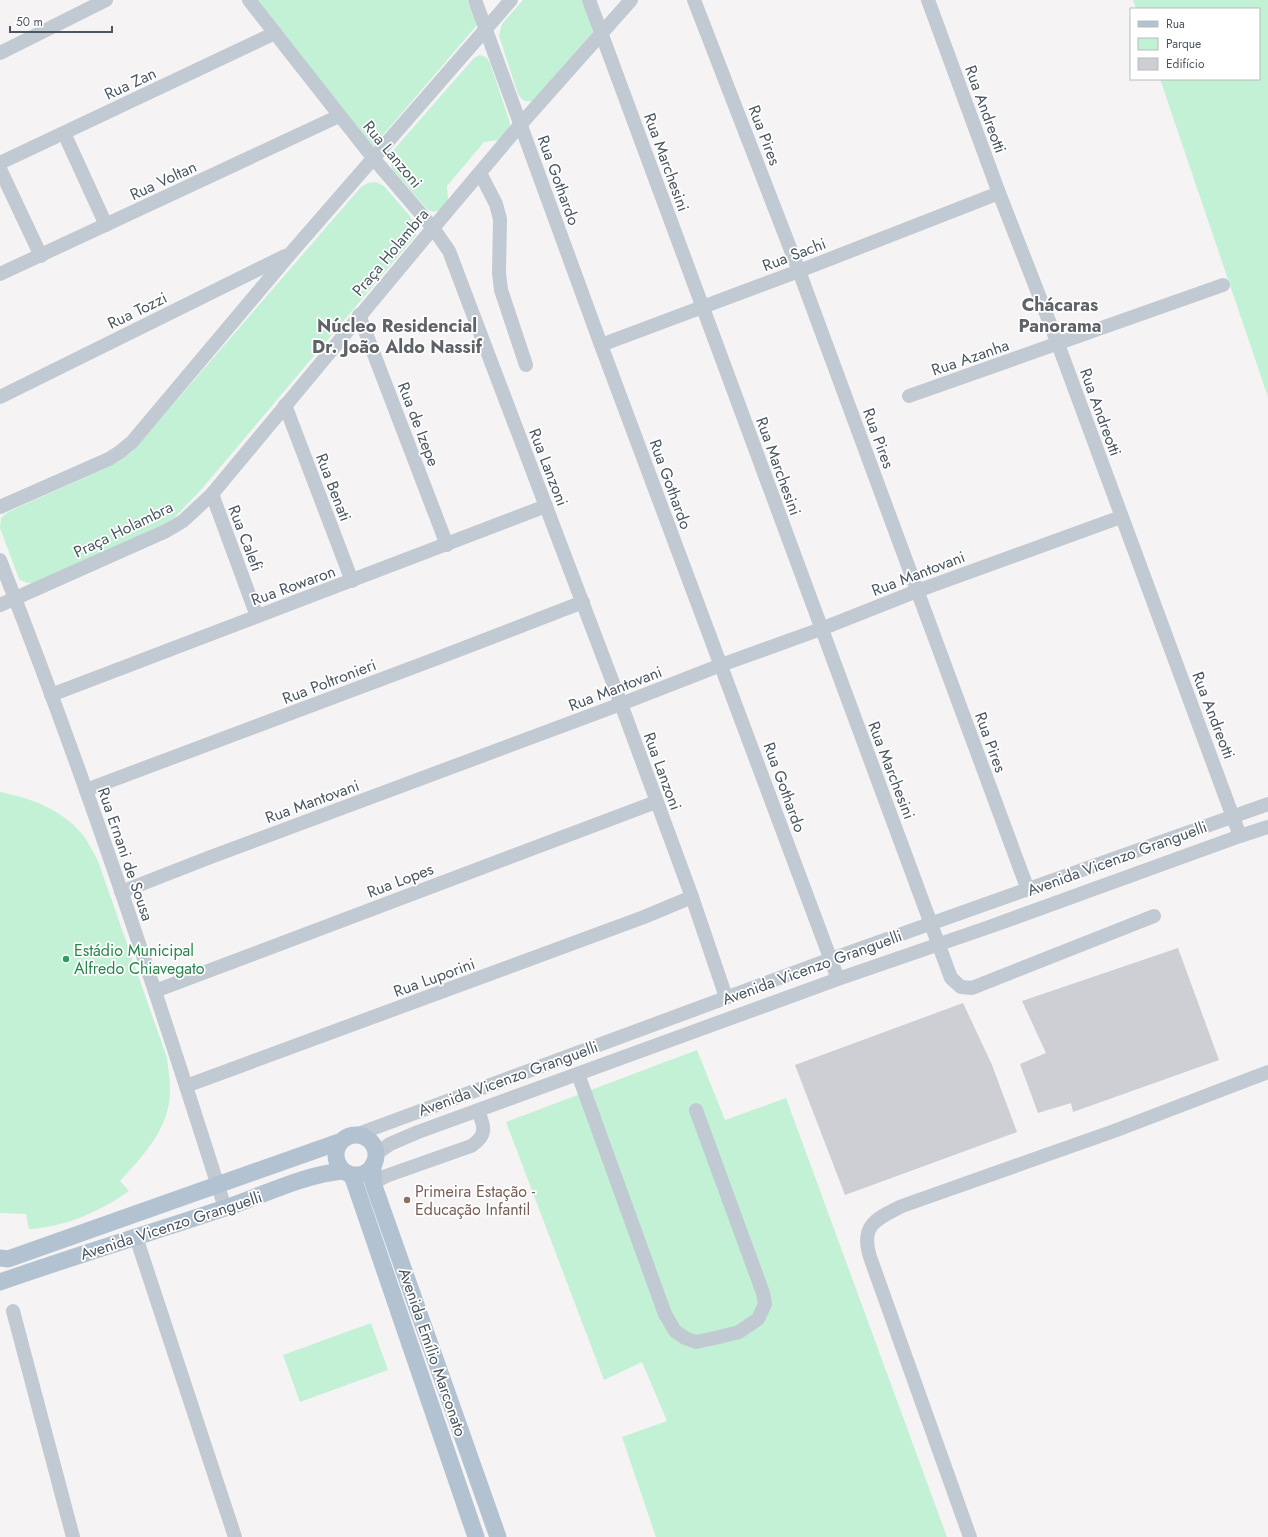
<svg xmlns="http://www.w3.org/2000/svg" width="1268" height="1537" viewBox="0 0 1268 1537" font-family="Jost,sans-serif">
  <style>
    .green { fill: #c3f1d5 }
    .building { fill: #cdcfd5 }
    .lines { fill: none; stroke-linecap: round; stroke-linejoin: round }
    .minor { stroke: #c1cad2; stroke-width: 14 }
    .major { stroke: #b3c2d1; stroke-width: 17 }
    .leisure-dot { fill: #2e9e5b; stroke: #fff; stroke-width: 1.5 }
    .education-dot { fill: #8d6e63; stroke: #fff; stroke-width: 1.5 }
    .labels { text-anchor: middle; stroke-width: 3.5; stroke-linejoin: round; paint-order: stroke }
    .street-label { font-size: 16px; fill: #4a5661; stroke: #fff }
    .leisure-label { font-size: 16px; fill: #27864d; stroke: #fff; text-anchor: start }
    .education-label { font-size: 16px; fill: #785e54; stroke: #fff; text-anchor: start }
    .quarter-label { font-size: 18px; font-weight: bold; fill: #5f6368; stroke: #fff }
  </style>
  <rect width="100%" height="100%" fill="#f5f3f3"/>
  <g class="green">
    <polygon points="256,0 467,0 477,25 372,148"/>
    <path d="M523,0H583L592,26L593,32L532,101C524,102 522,100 518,94L499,36L502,24Z"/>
    <polygon points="1133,0 1268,0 1268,397 1160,79 1259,79 1259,9 1136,9"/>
    <polygon points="480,55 486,57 490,63 510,123 509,130 500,140 484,142 447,186 448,201 440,210 433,212 427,209 392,169 390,160 391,153 474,58"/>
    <path d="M376,182L384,186L409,215L416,226V235L200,491L175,517L164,524L40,582C31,584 27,584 19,579L0,528L1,518L8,512L111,466L123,459L132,452L361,187L368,183Z"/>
    <path d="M0,792C32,799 60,808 82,834C88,841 93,852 98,861L167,1058C168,1068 170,1078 170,1088C171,1127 144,1155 120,1181L129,1191C99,1212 65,1227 29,1229L26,1214L0,1213Z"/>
    <polygon points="697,1050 725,1120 786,1098 947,1537 656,1537 622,1437 667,1421 642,1362 604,1380 506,1122"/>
    <polygon points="371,1323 388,1370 300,1402 283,1355"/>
  </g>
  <g class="building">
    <polygon points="1178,948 1219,1060 1073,1112 1071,1103 1038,1113 1020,1064 1046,1053 1022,1001"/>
    <polygon points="963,1003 992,1065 1017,1132 845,1195 795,1065"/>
  </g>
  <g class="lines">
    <g class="minor">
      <polyline points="249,0 374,159 433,228 449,251 621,704 692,897 726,997"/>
      <polyline points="475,0 601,345 838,979"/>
      <polyline points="589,0 951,978 961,987 972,988 1154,916"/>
      <polyline points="694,0 799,271 1028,890"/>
      <polyline points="928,0 999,193 1058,344 1240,836"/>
      <polyline points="0,53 106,0"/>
      <polyline points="64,133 106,225"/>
      <polyline points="0,163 275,33"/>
      <polyline points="0,169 41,256"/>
      <polyline points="480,173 496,204 500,219 499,273 501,290 526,365"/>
      <polyline points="0,274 339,116"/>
      <polyline points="359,315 447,545"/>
      <polyline points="601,345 799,271 999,193"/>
      <polyline points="909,396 1223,285"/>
      <polyline points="0,397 285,256"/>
      <polyline points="285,405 352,581"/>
      <polyline points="212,494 257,616"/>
      <polyline points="0,507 109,459 120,452 132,442 290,254 511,0"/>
      <path d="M0,560C84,773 156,990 225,1208"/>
      <polyline points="0,605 166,531 183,521 212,494 433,228 520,125 631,0"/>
      <polyline points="51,695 546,506"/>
      <polyline points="86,790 430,661 583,602"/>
      <polyline points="121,892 208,858 621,704 721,665 821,629 917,591 1121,517"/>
      <polyline points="155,991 656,802"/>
      <polyline points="578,1074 665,1314 675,1331 685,1338 696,1342 715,1338 739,1332 758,1319 765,1304 763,1293 696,1110"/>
      <polyline points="186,1086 644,917 692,897"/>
      <polyline points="358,1134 831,959 1268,804"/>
      <polyline points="376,1154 390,1144 418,1132 838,979 989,927 1240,836 1268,827"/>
      <path d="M373,1183L386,1176L471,1146C487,1136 485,1127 478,1111"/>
      <polyline points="136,1237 235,1537"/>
      <polyline points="13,1311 73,1537"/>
      <path d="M970,1537L870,1257C860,1225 876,1219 902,1206L1114,1131L1268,1072"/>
    </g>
    <g class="major">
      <circle cx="356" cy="1155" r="20"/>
      <polyline points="373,1165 373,1183 498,1537"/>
      <polyline points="352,1175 476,1537"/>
      <polyline points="0,1258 8,1259 339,1142"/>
      <path d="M0,1282C74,1256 150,1233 225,1208C264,1195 302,1175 343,1171"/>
    </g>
  </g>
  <circle class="leisure-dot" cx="66" cy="959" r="4"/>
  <circle class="education-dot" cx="407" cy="1200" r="4"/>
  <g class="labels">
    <g class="street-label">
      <text transform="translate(130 83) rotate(-25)" y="6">Rua Zan</text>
      <text transform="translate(986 109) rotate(70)" y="6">Rua Andreotti</text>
      <text transform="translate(765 135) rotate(69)" y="6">Rua Pires</text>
      <text transform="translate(393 154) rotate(50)" y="6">Rua Lanzoni</text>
      <text transform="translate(667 162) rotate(70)" y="6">Rua Marchesini</text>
      <text transform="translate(163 180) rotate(-25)" y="6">Rua Voltan</text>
      <text transform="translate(559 180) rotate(70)" y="6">Rua Gothardo</text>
      <text transform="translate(390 252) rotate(-50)" y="6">Praça Holambra</text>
      <text transform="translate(794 254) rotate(-21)" y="6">Rua Sachi</text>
      <text transform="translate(137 310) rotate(-26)" y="6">Rua Tozzi</text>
      <text transform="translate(970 357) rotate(-19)" y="6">Rua Azanha</text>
      <text transform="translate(1101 412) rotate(70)" y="6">Rua Andreotti</text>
      <text transform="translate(419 424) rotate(69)" y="6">Rua de Izepe</text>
      <text transform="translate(879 438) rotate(70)" y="6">Rua Pires</text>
      <text transform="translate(779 466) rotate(70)" y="6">Rua Marchesini</text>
      <text transform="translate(549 467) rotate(69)" y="6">Rua Lanzoni</text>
      <text transform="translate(671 484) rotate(70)" y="6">Rua Gothardo</text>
      <text transform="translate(334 487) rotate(69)" y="6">Rua Benati</text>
      <text transform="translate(123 529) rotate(-26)" y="6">Praça Holambra</text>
      <text transform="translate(246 538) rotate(69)" y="6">Rua Calefi</text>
      <text transform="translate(918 573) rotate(-21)" y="6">Rua Mantovani</text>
      <text transform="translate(293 585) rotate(-20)" y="6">Rua Rowaron</text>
      <text transform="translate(329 681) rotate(-21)" y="6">Rua Poltronieri</text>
      <text transform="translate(615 688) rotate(-21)" y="6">Rua Mantovani</text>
      <text transform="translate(1214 715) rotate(69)" y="6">Rua Andreotti</text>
      <text transform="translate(991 742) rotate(70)" y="6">Rua Pires</text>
      <text transform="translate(892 770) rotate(69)" y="6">Rua Marchesini</text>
      <text transform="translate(663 771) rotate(70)" y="6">Rua Lanzoni</text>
      <text transform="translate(785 787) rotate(70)" y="6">Rua Gothardo</text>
      <text transform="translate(312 801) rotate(-20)" y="6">Rua Mantovani</text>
      <text transform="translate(126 854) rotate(71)" y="6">Rua Ernani de Sousa</text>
      <text transform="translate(1117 858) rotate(-20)" y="6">Avenida Vicenzo Granguelli</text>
      <text transform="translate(400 880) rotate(-21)" y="6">Rua Lopes</text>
      <text transform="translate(812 967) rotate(-20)" y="6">Avenida Vicenzo Granguelli</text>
      <text transform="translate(434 977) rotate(-20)" y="6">Rua Luporini</text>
      <text transform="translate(508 1078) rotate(-20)" y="6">Avenida Vicenzo Granguelli</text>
      <text transform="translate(171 1225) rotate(-18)" y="6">Avenida Vicenzo Granguelli</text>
      <text transform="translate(433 1352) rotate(71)" y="6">Avenida Emílio Marconato</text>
    </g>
    <g class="leisure-label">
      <text x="74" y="956">Estádio Municipal<tspan x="74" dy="18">Alfredo Chiavegato</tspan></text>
    </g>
    <g class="education-label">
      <text x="415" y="1197">Primeira Estação -<tspan x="415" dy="18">Educação Infantil</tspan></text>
    </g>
    <g class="quarter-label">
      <text x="1060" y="311">Chácaras<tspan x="1060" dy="21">Panorama</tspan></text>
      <text x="397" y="332">Núcleo Residencial<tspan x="397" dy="21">Dr. João Aldo Nassif</tspan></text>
    </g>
  </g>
  <rect x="1130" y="8" width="130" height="72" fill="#ffffff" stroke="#b7bbc0"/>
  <rect x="1138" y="21" width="20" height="6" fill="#b3c2d1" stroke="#b7bbc0"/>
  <text x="1166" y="28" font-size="12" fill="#4a5661">Rua</text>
  <rect x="1138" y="38" width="20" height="12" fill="#c3f1d5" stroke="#b7bbc0"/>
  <text x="1166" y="48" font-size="12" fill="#4a5661">Parque</text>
  <rect x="1138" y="58" width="20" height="12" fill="#cdcfd5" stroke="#b7bbc0"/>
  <text x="1166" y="68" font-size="12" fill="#4a5661">Edifício</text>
  <path d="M10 26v6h102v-6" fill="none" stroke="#4a5661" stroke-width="2"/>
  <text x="16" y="26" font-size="12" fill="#4a5661" stroke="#ffffff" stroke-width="3" paint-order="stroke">50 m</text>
</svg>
